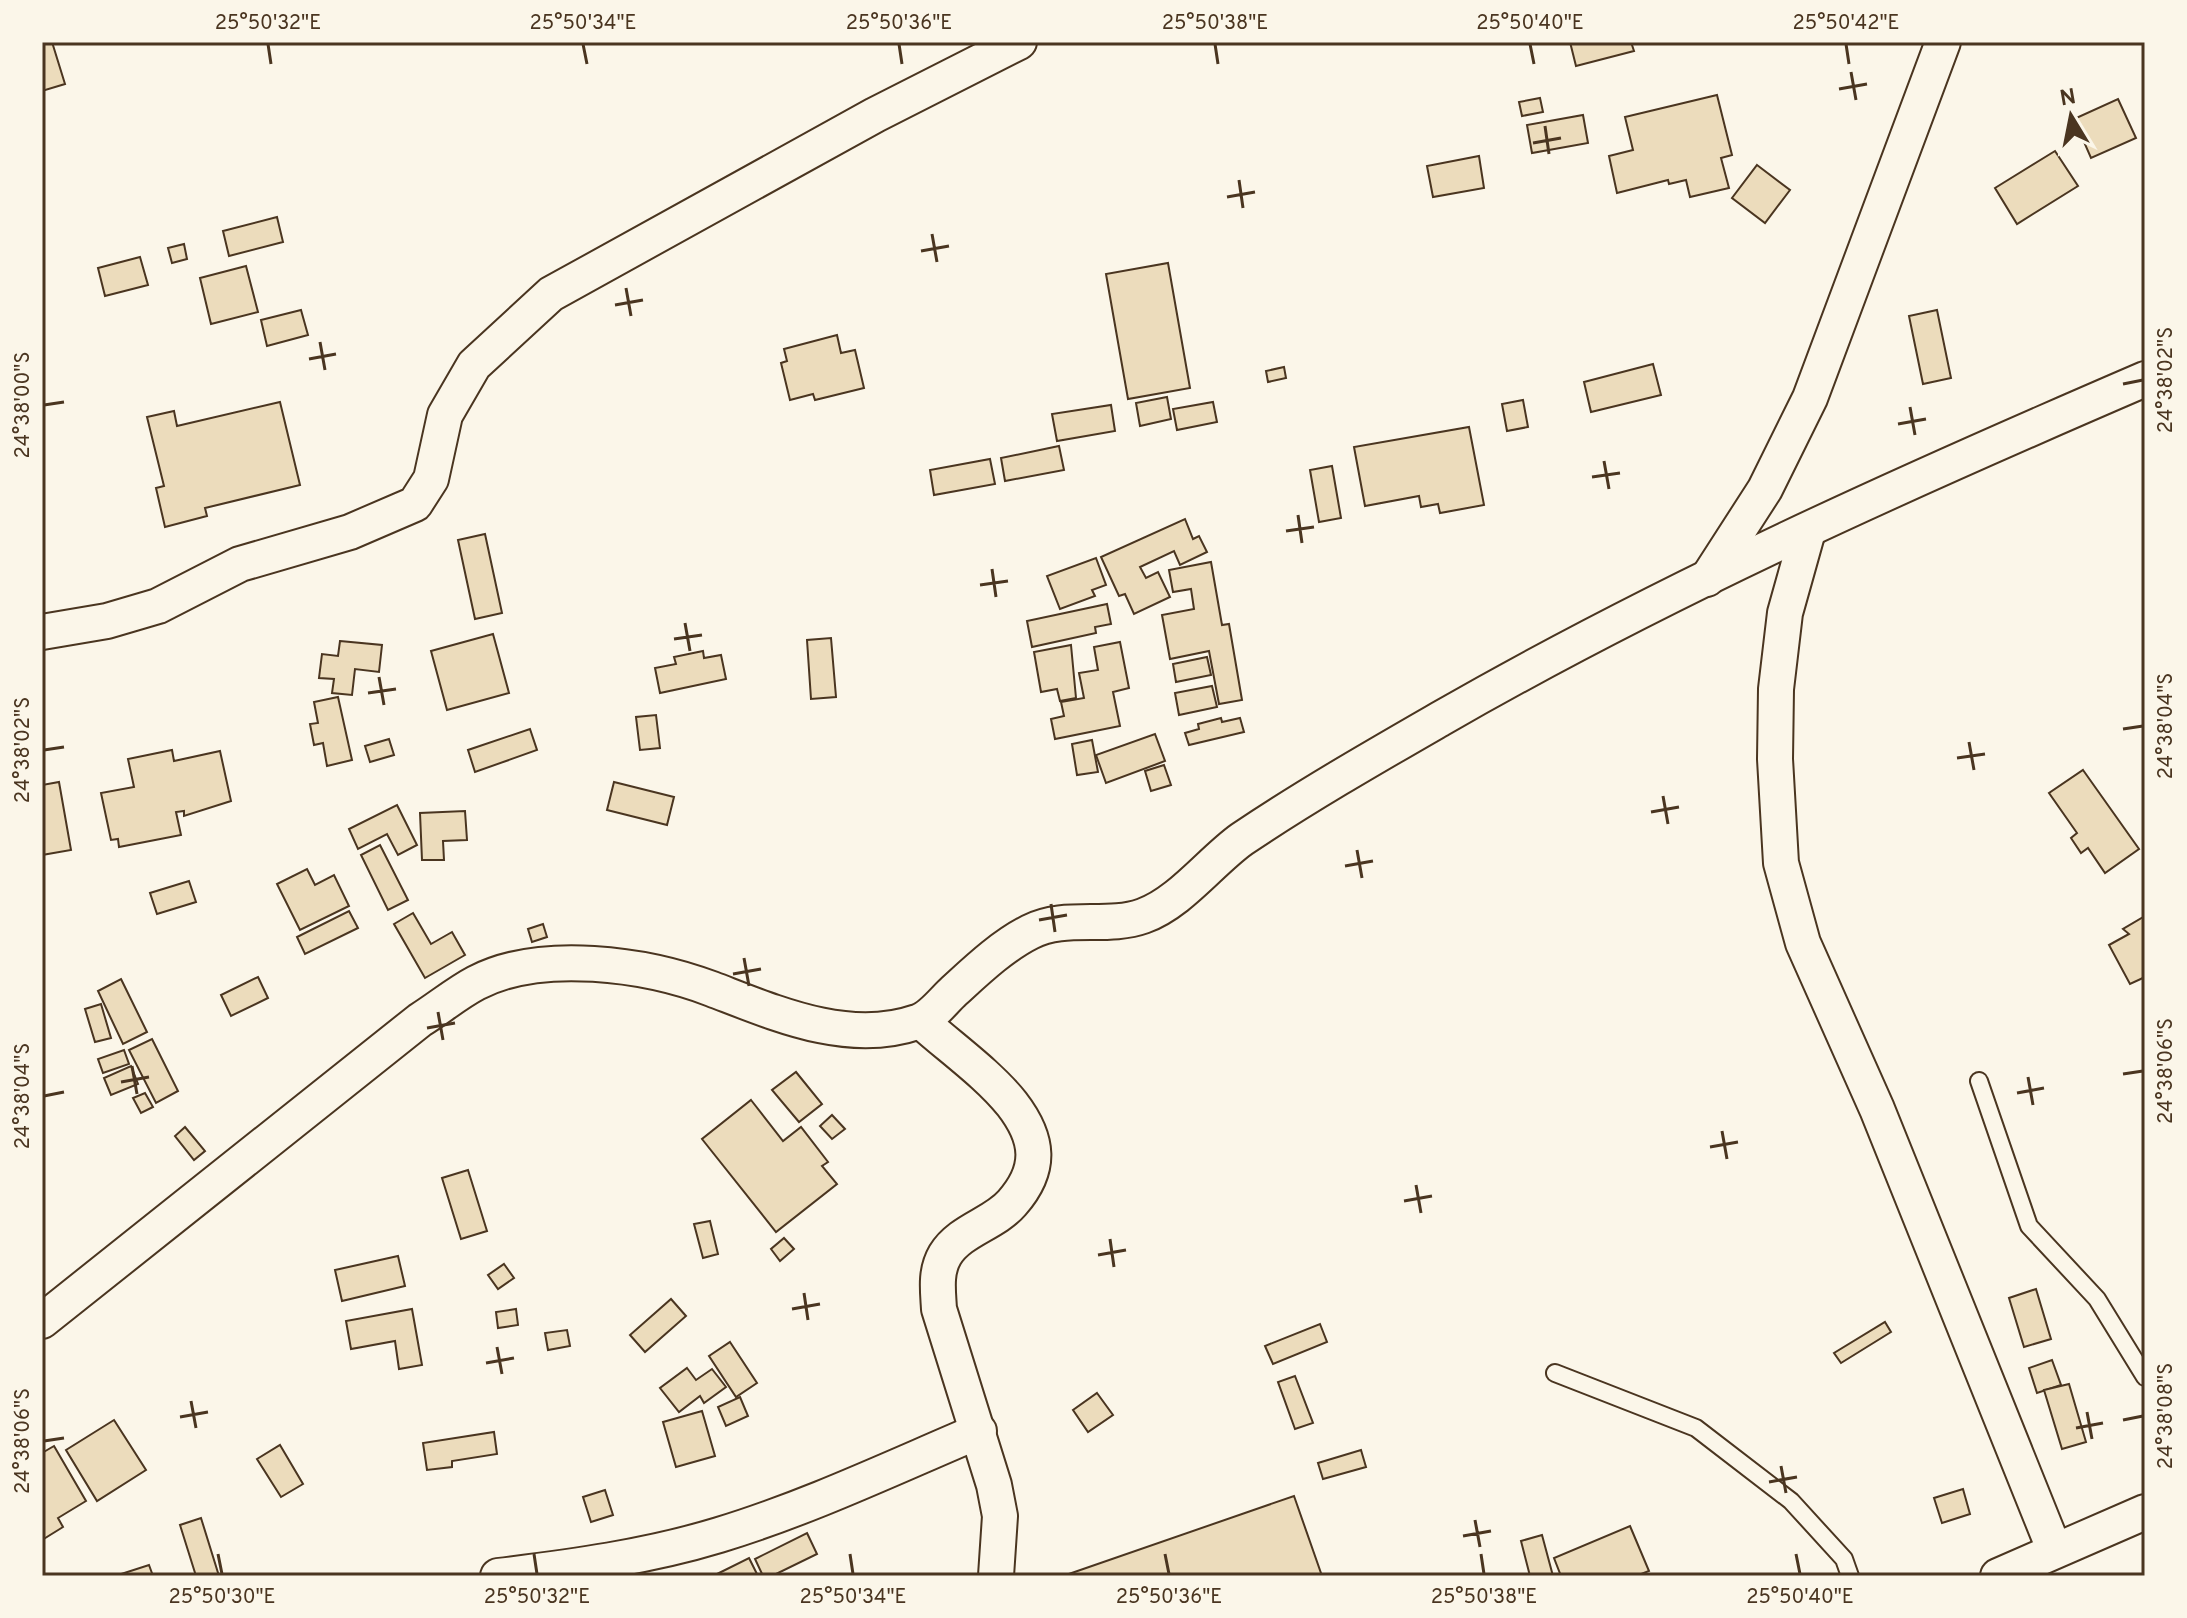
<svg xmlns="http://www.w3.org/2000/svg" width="2187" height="1618" viewBox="0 0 2187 1618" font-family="Overpass,sans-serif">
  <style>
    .building { fill: #ecdcbc; stroke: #4a3520; stroke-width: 2 }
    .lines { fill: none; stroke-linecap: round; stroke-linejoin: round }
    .lane-casing { stroke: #4a3520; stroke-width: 20 }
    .street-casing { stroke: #4a3520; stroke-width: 38 }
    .lane { stroke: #fbf6e9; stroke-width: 16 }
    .street { stroke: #fbf6e9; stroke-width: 34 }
    .ticks { fill: none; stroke: #4a3520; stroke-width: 3 }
    .neatline { fill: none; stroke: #4a3520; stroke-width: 3 }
    .ticks-label { font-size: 20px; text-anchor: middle; fill: #4a3520 }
  </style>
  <rect width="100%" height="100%" fill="#fbf6e9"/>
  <g class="building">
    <polygon points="42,42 52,42 65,84 42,91"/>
    <polygon points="1570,42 1631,42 1634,51 1576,66"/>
    <polygon points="1717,95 1732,155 1721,158 1729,188 1690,197 1686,180 1669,184 1668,180 1617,193 1609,156 1633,150 1625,117"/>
    <polygon points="1540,98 1543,112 1522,116 1519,102"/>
    <polygon points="2118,99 2136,138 2091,158 2074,119"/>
    <polygon points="1583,115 1588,143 1532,153 1527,125"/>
    <polygon points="2055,151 2078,186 2017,224 1995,188"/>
    <polygon points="1479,156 1484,188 1433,197 1427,166"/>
    <polygon points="1757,165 1790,190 1765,223 1732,198"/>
    <polygon points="277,217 283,242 229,256 223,231"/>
    <polygon points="184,244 187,259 172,263 168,248"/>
    <polygon points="140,257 148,285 105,296 98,268"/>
    <polygon points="1168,263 1190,388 1128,399 1106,274"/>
    <polygon points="246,266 258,312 211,324 200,278"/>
    <polygon points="301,310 308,335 267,346 261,320"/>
    <polygon points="1937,310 1951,378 1923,384 1909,316"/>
    <polygon points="837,335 841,353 855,350 864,388 815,400 813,394 790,400 781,363 787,361 784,349"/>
    <polygon points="1653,364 1661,395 1591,412 1584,382"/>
    <polygon points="1284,367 1286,378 1268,382 1266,371"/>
    <polygon points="1167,397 1171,419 1140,426 1136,403"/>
    <polygon points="1523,400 1528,427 1507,431 1502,404"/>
    <polygon points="280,402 300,485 205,508 207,516 165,527 156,488 164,486 147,417 174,411 177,426"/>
    <polygon points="1213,402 1217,422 1177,430 1173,409"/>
    <polygon points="1111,405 1115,431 1057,441 1052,414"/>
    <polygon points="1469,427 1484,505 1440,513 1438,504 1421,507 1419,496 1365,506 1354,447"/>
    <polygon points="1059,446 1064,470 1005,481 1001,458"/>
    <polygon points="990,459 995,484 934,495 930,470"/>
    <polygon points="1332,466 1341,518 1319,522 1310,470"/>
    <polygon points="1185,519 1193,539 1199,536 1207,552 1180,565 1174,551 1140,567 1146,578 1158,572 1170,597 1134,614 1125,594 1119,596 1101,557"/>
    <polygon points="485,534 502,613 475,619 458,540"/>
    <polygon points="1096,558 1106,585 1092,590 1095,596 1060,609 1047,576"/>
    <polygon points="1211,562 1222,625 1229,624 1242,700 1219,704 1209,651 1170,659 1162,615 1194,609 1191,589 1173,592 1169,570"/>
    <polygon points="1107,604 1111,624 1095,627 1096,633 1032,647 1027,621"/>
    <polygon points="493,634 509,693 447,710 431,651"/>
    <polygon points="831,638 836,697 811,699 807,640"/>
    <polygon points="340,641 382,645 379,672 355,669 352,695 332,693 334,679 319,678 322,654 338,656"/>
    <polygon points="1120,642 1129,688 1113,692 1120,726 1055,739 1051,719 1064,716 1061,702 1084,698 1079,673 1098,670 1094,647"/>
    <polygon points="1071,645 1076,698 1060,701 1057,689 1041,692 1034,652"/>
    <polygon points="703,651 704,658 721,655 726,679 660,693 655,668 676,664 674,657"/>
    <polygon points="1207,657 1211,675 1176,682 1173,664"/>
    <polygon points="1212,686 1217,707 1179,715 1175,693"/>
    <polygon points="338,697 352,760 327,766 323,743 314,745 310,724 318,723 314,702"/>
    <polygon points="656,715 660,748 640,750 636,717"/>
    <polygon points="1221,718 1222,722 1240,718 1244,732 1189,745 1185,733 1199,729 1198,724"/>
    <polygon points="530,729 537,750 475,772 468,750"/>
    <polygon points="1155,734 1165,761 1106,783 1096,755"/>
    <polygon points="389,739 394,755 370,762 365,746"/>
    <polygon points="1092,740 1098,772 1077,775 1072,744"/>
    <polygon points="172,750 174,761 220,751 231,801 184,816 184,811 176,812 181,835 119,847 118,839 111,840 101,793 134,787 128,759"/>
    <polygon points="1164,765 1171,785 1151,791 1145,771"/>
    <polygon points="2083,770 2139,849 2105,873 2088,848 2081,853 2071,838 2077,833 2049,793"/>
    <polygon points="59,782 71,850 42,855 42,785"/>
    <polygon points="614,782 674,797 667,825 607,810"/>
    <polygon points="397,805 417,845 398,855 387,834 358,849 349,829"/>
    <polygon points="465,811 467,840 443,841 444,860 422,860 420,813"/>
    <polygon points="380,845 408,900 388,910 361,855"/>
    <polygon points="307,869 315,885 334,875 349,906 300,930 277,884"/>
    <polygon points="189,881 196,902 157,914 150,893"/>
    <polygon points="349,911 358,928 305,954 297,937"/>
    <polygon points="413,913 431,944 452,932 465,955 425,978 394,924"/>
    <polygon points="2145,916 2145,977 2130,984 2109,945 2129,934 2123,929"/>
    <polygon points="543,924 547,937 532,942 528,929"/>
    <polygon points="258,977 268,998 231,1016 221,995"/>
    <polygon points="121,979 147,1032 123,1044 98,991"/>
    <polygon points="101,1004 111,1038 95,1042 85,1009"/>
    <polygon points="152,1039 178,1091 156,1103 129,1050"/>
    <polygon points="124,1050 129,1064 103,1073 98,1059"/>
    <polygon points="131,1066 138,1084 111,1095 104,1078"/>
    <polygon points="796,1072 822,1104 799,1122 772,1090"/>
    <polygon points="145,1093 153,1107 141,1113 133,1098"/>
    <polygon points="751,1100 783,1141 801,1127 828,1162 822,1166 837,1184 776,1232 702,1139"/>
    <polygon points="832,1115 845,1129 832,1139 820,1126"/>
    <polygon points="185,1127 205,1151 194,1160 175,1136"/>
    <polygon points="468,1170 487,1231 461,1239 442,1178"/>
    <polygon points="710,1221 718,1254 703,1258 694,1224"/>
    <polygon points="784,1238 794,1249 780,1261 771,1249"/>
    <polygon points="398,1256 405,1286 342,1301 335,1270"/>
    <polygon points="504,1264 514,1278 498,1289 488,1275"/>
    <polygon points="2036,1289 2051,1339 2024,1347 2009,1298"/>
    <polygon points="671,1299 686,1316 645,1352 630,1335"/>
    <polygon points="412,1309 422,1365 399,1369 395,1341 351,1349 346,1321"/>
    <polygon points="516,1309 518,1325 498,1328 496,1312"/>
    <polygon points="1885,1322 1891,1332 1841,1363 1834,1353"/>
    <polygon points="1320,1324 1327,1342 1273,1364 1265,1346"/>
    <polygon points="567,1330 570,1346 548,1350 545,1333"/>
    <polygon points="730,1342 757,1383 736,1397 709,1356"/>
    <polygon points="2052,1360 2061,1385 2037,1393 2029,1368"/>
    <polygon points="687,1368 696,1380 712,1369 726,1387 704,1403 700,1396 679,1412 660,1388"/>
    <polygon points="1295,1376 1313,1423 1295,1429 1278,1382"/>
    <polygon points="2069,1384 2086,1442 2062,1449 2044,1390"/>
    <polygon points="1097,1393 1113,1415 1088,1432 1073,1410"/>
    <polygon points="740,1397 748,1416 726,1426 718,1407"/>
    <polygon points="702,1411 715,1456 676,1467 663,1422"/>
    <polygon points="114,1420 146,1470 97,1501 66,1450"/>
    <polygon points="494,1432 497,1454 452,1461 452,1467 427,1470 423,1443"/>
    <polygon points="280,1445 303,1484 281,1497 257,1459"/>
    <polygon points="54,1446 86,1501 58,1518 63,1527 42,1540 42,1453"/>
    <polygon points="1361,1450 1366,1467 1323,1479 1318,1463"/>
    <polygon points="1963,1489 1970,1514 1942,1523 1934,1498"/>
    <polygon points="605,1490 613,1515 591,1522 583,1497"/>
    <polygon points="1294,1496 1322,1576 1063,1576"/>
    <polygon points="201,1518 219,1576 196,1576 180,1525"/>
    <polygon points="1630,1526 1649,1571 1636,1576 1561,1576 1554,1558"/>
    <polygon points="807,1533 817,1554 772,1576 763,1576 755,1559"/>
    <polygon points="1542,1535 1553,1576 1530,1576 1521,1541"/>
    <polygon points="749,1558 758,1576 713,1576"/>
    <polygon points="149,1565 153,1576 115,1576"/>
  </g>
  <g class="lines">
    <g class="lane-casing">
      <g id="lane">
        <polyline points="1979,1081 2029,1226 2097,1299 2145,1377"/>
        <polyline points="1555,1373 1696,1428 1791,1501 1844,1559 1850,1576"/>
      </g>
    </g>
    <g class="street-casing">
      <g id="street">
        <polyline points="1808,531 1785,613 1776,689 1775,759 1781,863 1803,943 1877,1109 2054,1549"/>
        <polyline points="1707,579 1765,489 1810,398 1943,42"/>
        <polyline points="42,632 107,621 158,606 240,564 350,532 415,504 431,479 445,415 474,365 551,294 875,115 1019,42"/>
        <path d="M922,1022C951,1048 988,1074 1012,1104C1039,1139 1042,1169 1012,1203C994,1224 960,1230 945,1255C935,1272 938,1291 939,1309L994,1485L1000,1516L996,1576"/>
        <path d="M42,1321L420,1020C439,1008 457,993 476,983C541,949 646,964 712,989C775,1013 848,1046 917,1022C931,1018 943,1001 954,991C976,971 1002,946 1030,932C1065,914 1107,929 1143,916C1180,903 1211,861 1242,839C1306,796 1374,757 1440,719C1666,589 1906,482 2145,379"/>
        <path d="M498,1576C572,1567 647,1557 719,1535C808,1508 894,1467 979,1431"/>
        <polyline points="1998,1576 2145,1512"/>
      </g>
    </g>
    <use href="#lane" class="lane"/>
    <use href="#street" class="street"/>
  </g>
  <path class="ticks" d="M268,44L271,64M583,44L587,64M899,44L902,64M1215,44L1218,64M1530,44L1534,64M1846,44L1849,64M1851,72L1856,100M1839,89L1867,84M1545,126L1549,154M1533,143L1561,138M1239,180L1243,208M1227,197L1255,192M932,234L937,262M921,251L949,246M626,288L631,316M615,305L643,300M320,342L325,370M309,359L336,354M2123,384L2143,380M44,405L64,402M1910,407L1915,435M1898,424L1926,419M1604,461L1609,489M1592,477L1620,473M1298,515L1302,543M1286,531L1314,527M992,569L996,597M980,585L1008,581M685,623L690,651M674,639L702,635M379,677L384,705M368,693L396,689M2123,729L2143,726M1969,742L1974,770M44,750L64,747M1957,758L1985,754M1663,796L1668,824M1651,812L1679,807M1357,850L1362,878M1345,866L1373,861M1051,904L1055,932M1039,920L1067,915M744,958L749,986M733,974L761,969M438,1012L443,1040M427,1028L455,1023M132,1066L137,1094M2123,1074L2143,1071M2028,1077L2033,1105M121,1082L149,1077M2017,1093L2044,1088M44,1096L64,1092M1722,1131L1727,1159M1710,1147L1738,1142M1416,1185L1421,1213M1404,1201L1432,1196M1110,1239L1114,1267M1098,1255L1126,1250M804,1293L808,1320M792,1309L820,1304M497,1347L502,1374M486,1363L514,1358M191,1401L196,1428M2087,1412L2092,1439M180,1417L208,1412M2123,1420L2143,1416M2076,1428L2103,1423M44,1441L64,1438M1781,1466L1786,1493M1769,1482L1797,1477M1475,1520L1480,1547M1463,1536L1491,1531M218,1554L222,1574M534,1554L537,1574M850,1554L853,1574M1165,1554L1169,1574M1481,1554L1484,1574M1796,1554L1800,1574"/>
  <rect width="2187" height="1618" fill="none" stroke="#fbf6e9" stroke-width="88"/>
  <g transform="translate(2071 116) rotate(350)" stroke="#fbf6e9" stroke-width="6" paint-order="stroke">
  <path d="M0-6L14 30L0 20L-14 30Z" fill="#4a3520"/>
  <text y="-12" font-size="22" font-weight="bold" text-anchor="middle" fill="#4a3520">N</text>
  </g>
  <rect x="44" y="44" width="2099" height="1530" class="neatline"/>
  <g class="ticks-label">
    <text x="268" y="29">25°50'32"E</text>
    <text x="583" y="29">25°50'34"E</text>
    <text x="899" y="29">25°50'36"E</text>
    <text x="1215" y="29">25°50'38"E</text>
    <text x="1530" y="29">25°50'40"E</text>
    <text x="1846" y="29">25°50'42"E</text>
    <text transform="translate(2165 380) rotate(-90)" y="7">24°38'02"S</text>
    <text transform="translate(22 405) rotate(-90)" y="7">24°38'00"S</text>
    <text transform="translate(2165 726) rotate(-90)" y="7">24°38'04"S</text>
    <text transform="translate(22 750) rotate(-90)" y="7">24°38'02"S</text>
    <text transform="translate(2165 1071) rotate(-90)" y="7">24°38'06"S</text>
    <text transform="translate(22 1096) rotate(-90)" y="7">24°38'04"S</text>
    <text transform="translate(2165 1416) rotate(-90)" y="7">24°38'08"S</text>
    <text transform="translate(22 1441) rotate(-90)" y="7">24°38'06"S</text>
    <text x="222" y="1603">25°50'30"E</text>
    <text x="537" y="1603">25°50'32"E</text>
    <text x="853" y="1603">25°50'34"E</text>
    <text x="1169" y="1603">25°50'36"E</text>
    <text x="1484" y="1603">25°50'38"E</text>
    <text x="1800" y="1603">25°50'40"E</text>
  </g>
</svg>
